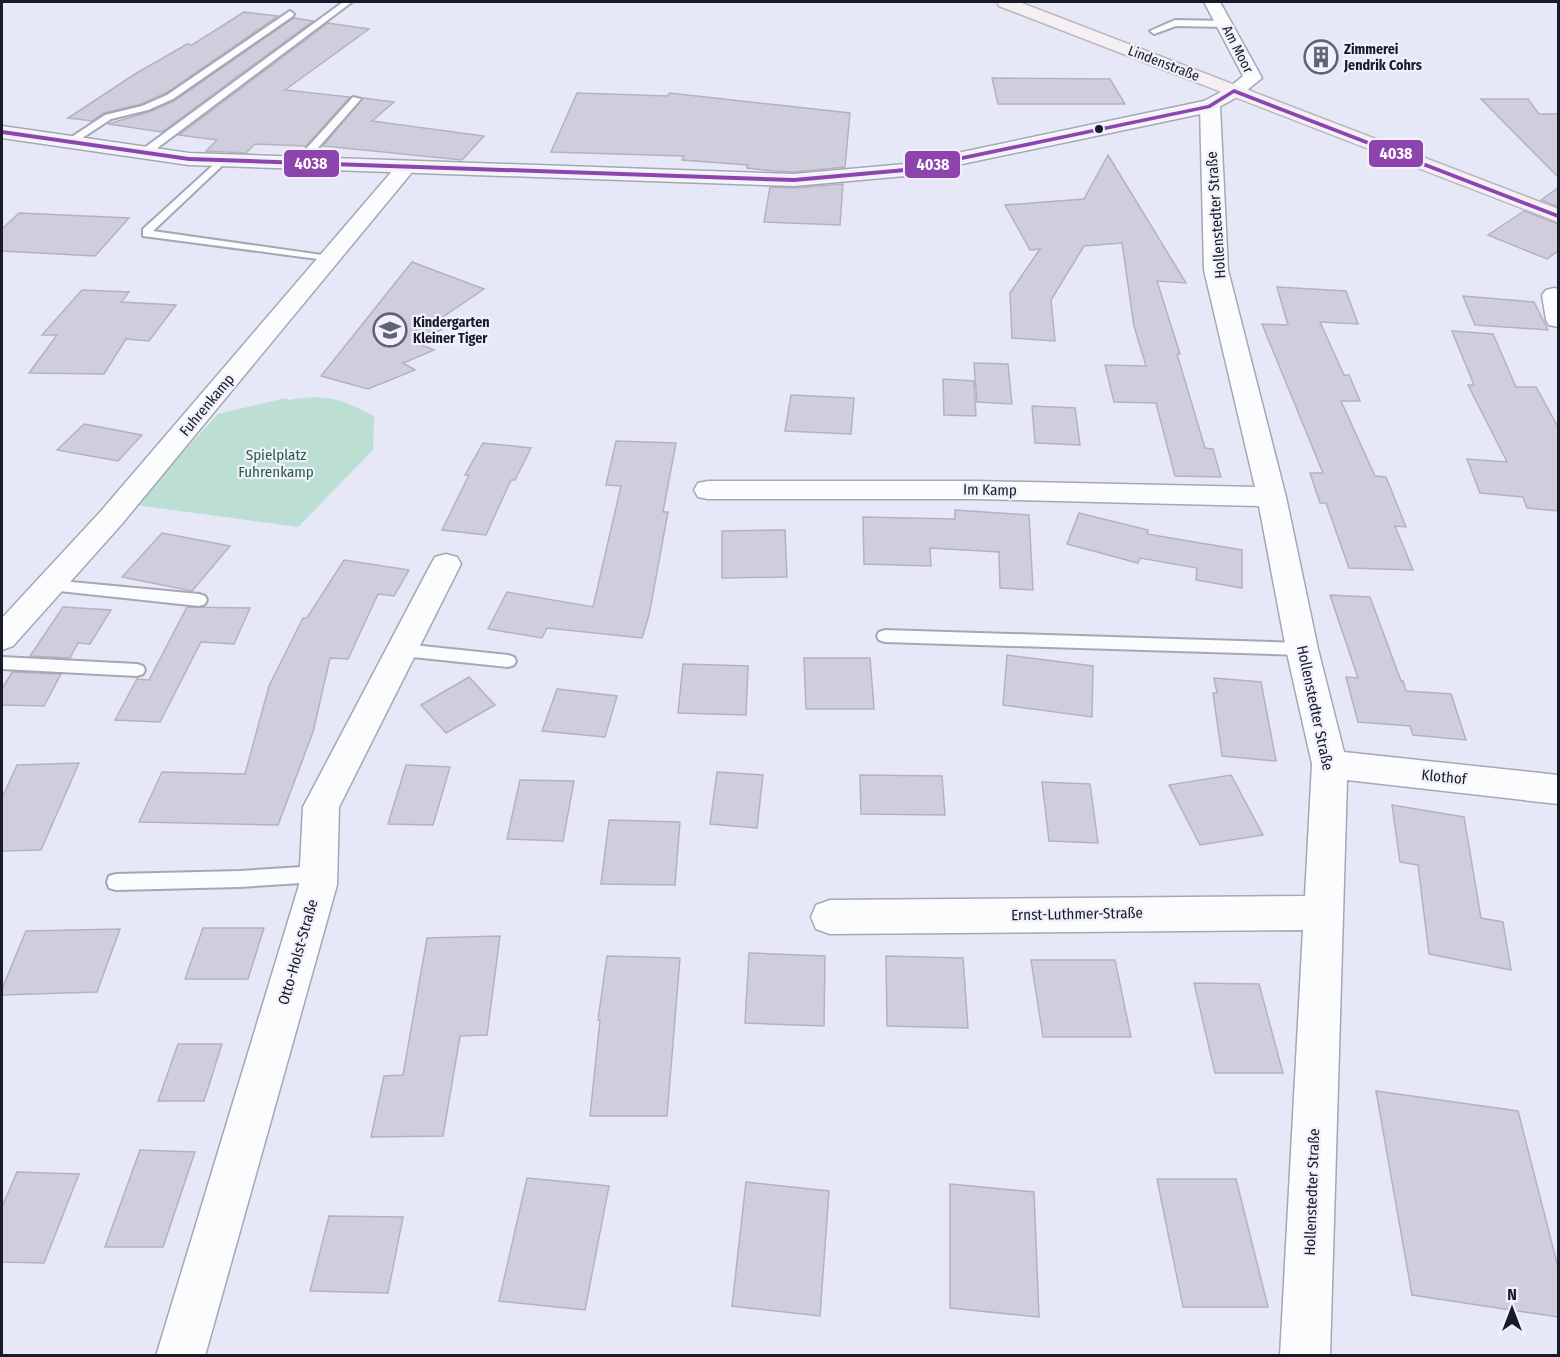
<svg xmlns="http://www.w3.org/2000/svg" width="1560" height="1357" viewBox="0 0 1560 1357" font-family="'Fira Sans Condensed',sans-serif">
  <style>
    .green { fill: #bcded3 }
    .building { fill: #d0cedc; stroke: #b4b2c1; stroke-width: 1.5 }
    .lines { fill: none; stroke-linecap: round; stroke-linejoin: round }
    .lane-casing { stroke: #a5a7b5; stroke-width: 4 }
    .street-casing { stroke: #a5a7b5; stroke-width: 3 }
    .secondary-casing { stroke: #a5a7b5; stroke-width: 3 }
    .primary-casing { stroke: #bcb7bd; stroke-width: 3 }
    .lane { fill: #fbfcfe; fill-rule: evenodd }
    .street { fill: #fbfcfe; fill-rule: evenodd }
    .secondary { fill: #f7f6f8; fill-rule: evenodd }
    .primary { fill: #f4f0f2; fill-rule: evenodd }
    .bus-1-casing { stroke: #f0f1fa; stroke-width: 5 }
    .bus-1 { fill: #8e44ad; fill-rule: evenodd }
    .bus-dot { fill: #191b2a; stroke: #f0f1fa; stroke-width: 2 }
    .labels { text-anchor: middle; stroke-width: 4.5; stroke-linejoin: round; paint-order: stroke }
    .far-street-label { font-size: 14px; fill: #191b2a; stroke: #f0f1fa }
    .far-poi-label { font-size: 14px; font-weight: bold; fill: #191b2a; stroke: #f0f1fa; text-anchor: start }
    .street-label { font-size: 15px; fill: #191b2a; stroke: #f0f1fa }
    .park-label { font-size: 15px; fill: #255f44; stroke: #f0f1fa }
    .line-badge { stroke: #f0f1fa; stroke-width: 2 }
    .badge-label { font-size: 16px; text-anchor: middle; font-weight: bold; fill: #fff }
  </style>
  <rect width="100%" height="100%" fill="#e6e8f7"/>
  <path class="green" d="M286,398L289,400C327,393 341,399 374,416L373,450L298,527L135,505L218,414Z"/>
  <g class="building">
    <polygon points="244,12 278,16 166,93 141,104 104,113 92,121 68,118 135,74 187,44 192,45"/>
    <polygon points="294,18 313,21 162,132 108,124 149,112 174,101"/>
    <polygon points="328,23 369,29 285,90 350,97 306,146 255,144 246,153 206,151 217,140 179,135"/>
    <polygon points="992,78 1110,79 1125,104 998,104"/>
    <polygon points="577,93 667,96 670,93 850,113 845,167 794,172 773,171 747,168 748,165 682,160 684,156 551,152"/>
    <polygon points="363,98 394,102 372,121 484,136 462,160 323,146"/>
    <polygon points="1481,99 1528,99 1539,114 1558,114 1558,177"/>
    <polygon points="1108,155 1186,283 1157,281 1180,354 1177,354 1205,448 1213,449 1221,477 1175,476 1156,403 1114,402 1105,365 1146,366 1134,326 1122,243 1084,246 1051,300 1055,341 1012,338 1010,293 1040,249 1030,250 1005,205 1084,199"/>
    <polygon points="843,184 840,225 764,222 770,187 794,188"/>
    <polygon points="1558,188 1558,207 1541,200"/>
    <polygon points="1524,211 1558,224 1558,251 1547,259 1488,235"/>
    <polygon points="19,213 129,218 95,256 2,251 2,229"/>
    <polygon points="412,262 484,289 440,319 446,327 417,343 434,350 403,363 415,370 368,389 321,376"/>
    <polygon points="1277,287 1346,291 1358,324 1320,322 1344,375 1349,375 1360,401 1341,401 1375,476 1386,477 1406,527 1395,526 1413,570 1349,568 1326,503 1320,503 1310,473 1323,473 1262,324 1288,325"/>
    <polygon points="82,290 129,292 121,302 176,305 149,341 126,339 104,374 29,373 57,335 42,335"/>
    <polygon points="1463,296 1534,302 1548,330 1475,325"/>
    <polygon points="1452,331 1493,334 1516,387 1536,387 1558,427 1558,511 1527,508 1523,497 1480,493 1467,459 1507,462 1468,385 1474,385"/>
    <polygon points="974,363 1008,364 1012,404 977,402"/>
    <polygon points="943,379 974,381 976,416 944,415"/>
    <polygon points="791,395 854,398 851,434 785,431"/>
    <polygon points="1032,406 1075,408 1080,445 1035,443"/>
    <polygon points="84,424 142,435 118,461 57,450"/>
    <polygon points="616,441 676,443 663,512 668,512 649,615 642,638 547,628 542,638 488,629 507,592 593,607 621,486 606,485"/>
    <polygon points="483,443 531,448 515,480 511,480 486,535 442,530 469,475 465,475"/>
    <polygon points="955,510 1029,515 1033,590 1000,588 999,552 930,548 931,566 864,564 863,517 955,519"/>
    <polygon points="1079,513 1148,530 1147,534 1242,550 1242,588 1196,580 1197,568 1140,558 1138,563 1067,544"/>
    <polygon points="785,530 787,577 722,578 722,531"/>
    <polygon points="162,533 230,546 192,591 122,577"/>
    <polygon points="344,560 409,570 394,596 378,594 348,659 330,658 313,732 278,825 139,822 162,772 245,774 269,686 303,618 307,618"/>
    <polygon points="1330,595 1370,597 1401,681 1403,681 1406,691 1451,694 1466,740 1413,735 1410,726 1358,722 1346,677 1358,678"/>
    <polygon points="63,607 111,610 90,644 78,643 70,658 30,656"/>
    <polygon points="187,607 250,608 234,644 201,642 160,722 115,720 137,679 149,680"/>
    <polygon points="1007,655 1093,666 1092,717 1003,705"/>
    <polygon points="804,658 870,658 874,709 806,709"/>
    <polygon points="683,664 748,666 746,715 678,713"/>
    <polygon points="12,672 61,674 44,706 2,705 2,689"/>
    <polygon points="469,677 495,705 446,733 421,705"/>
    <polygon points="1214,678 1261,682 1276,761 1222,756 1213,693 1217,693"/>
    <polygon points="557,689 617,696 605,737 542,731"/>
    <polygon points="79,763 41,850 2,851 2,798 17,765"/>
    <polygon points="406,765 450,767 433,825 388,824"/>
    <polygon points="717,772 763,775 757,828 710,824"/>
    <polygon points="860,775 942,776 945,815 861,814"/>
    <polygon points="1231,775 1263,835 1200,845 1169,785"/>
    <polygon points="520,780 574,781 563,841 507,839"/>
    <polygon points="1042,782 1090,784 1098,843 1049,841"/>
    <polygon points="1392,805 1464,817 1481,918 1503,922 1511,970 1429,954 1418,865 1400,862"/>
    <polygon points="609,820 680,822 675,885 601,884"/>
    <polygon points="203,928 264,928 248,979 185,979"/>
    <polygon points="120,929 97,992 2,995 2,989 26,931"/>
    <polygon points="500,936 487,1035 460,1036 443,1136 371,1137 384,1076 403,1075 427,938"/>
    <polygon points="749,953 825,956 824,1026 745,1023"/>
    <polygon points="607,956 680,958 667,1116 590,1116 600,1020 598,1020"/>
    <polygon points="886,956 963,958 968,1028 887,1026"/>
    <polygon points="1031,960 1115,960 1131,1037 1043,1037"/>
    <polygon points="1194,983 1259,984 1283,1073 1215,1073"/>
    <polygon points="178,1044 222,1044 204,1101 158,1101"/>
    <polygon points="1376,1091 1518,1111 1558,1267 1558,1317 1412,1295"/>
    <polygon points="140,1150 195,1152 163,1247 105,1247"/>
    <polygon points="17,1172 79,1174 44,1263 2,1262 2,1207"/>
    <polygon points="527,1178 609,1186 585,1310 499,1301"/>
    <polygon points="1157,1179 1236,1179 1268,1307 1183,1307"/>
    <polygon points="746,1182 829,1191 820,1316 732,1306"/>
    <polygon points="950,1184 1034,1192 1039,1317 950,1308"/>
    <polygon points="329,1216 403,1217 388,1293 310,1291"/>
  </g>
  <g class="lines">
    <g class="lane-casing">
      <g id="lane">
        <polygon points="343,2 352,2 148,155 140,155 140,151"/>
        <polygon points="290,11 294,14 293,16 173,99 148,110 111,119 73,144 64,142 105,115 142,106 167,95"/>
        <polygon points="1175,20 1226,21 1230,24 1226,27 1176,26 1154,34 1150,31"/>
        <polygon points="353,97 361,99 303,165 295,165 295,161"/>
        <polygon points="221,158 225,159 225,163 153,231 329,256 333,257 333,261 143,236 143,229"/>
        <polygon points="50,580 199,594 205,596 207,600 205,604 199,606 50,590 45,589 42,585 45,581"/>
        <polygon points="885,630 1302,643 1308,645 1310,649 1308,653 1302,655 885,642 879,640 877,636 879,632"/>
        <polygon points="403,644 508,655 514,657 516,661 514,665 508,667 403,656 397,654 395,650 397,646"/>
        <polygon points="2,657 137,664 143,666 145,670 143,674 137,676 2,669"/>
        <polygon points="318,866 325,868 327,874 325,880 318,882 240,887 116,890 109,888 107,882 109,876 116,874 240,871"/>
      </g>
    </g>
    <g class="street-casing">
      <g id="street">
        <polygon points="1204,2 1220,2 1262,78 1241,95 1227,95 1225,91 1243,76"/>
        <polygon points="1210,100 1217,102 1220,106 1228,270 1286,497 1318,649 1344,752 1558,775 1558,804 1347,780 1330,1356 1280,1356 1303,930 830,934 816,929 811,917 816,905 830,900 1305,896 1312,764 1286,649 1259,506 976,499 708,499 698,497 694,490 698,483 708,481 976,481 1255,487 1204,270 1200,106 1203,102"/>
        <polygon points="406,161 413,163 416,167 413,171 121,525 13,646 2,650 2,618 101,511 399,163"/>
        <polygon points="1554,288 1558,289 1558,327 1549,325 1546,320 1542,295 1546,290"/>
        <polygon points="446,554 457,557 461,564 339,807 337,885 205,1356 156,1356 299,885 303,807 431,564 435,557"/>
      </g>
    </g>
    <g class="secondary-casing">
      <polygon id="secondary" points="1234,85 1241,87 1243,91 1241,95 1210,112 905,176 794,186 189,165 2,138 2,126 189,153 794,174 905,164 1204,101"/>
    </g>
    <g class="primary-casing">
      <polygon id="primary" points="997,2 1019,2 1558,209 1558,222 999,6"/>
    </g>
    <use href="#lane" class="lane"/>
    <use href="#street" class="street"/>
    <use href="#secondary" class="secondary"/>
    <use href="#primary" class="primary"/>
    <g class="bus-1-casing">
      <polygon id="bus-1" points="1234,89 1558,214 1558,218 1234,93 1210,108 905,172 794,182 189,161 2,134 2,130 189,157 794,178 905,168 1208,105"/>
    </g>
    <use href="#bus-1" class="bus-1"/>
  </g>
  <defs>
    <g id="building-ring" transform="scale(1.725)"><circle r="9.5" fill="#f0f1fa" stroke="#616372" stroke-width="1.5"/><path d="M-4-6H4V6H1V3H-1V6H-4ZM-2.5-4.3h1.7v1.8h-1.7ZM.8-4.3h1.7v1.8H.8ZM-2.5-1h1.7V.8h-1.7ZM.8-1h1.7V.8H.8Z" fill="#616372"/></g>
    <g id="school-ring" transform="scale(1.725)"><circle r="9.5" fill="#f0f1fa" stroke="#616372" stroke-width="1.5"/><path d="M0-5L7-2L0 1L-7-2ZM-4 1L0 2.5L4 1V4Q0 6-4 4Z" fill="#616372"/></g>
  </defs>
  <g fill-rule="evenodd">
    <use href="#building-ring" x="1321" y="57"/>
    <use href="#school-ring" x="390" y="330"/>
  </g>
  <circle class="bus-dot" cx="1099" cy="129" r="5"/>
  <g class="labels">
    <g class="far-street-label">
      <text transform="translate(1238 49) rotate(63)" y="5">Am Moor</text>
      <text transform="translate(1164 63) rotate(21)" y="5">Lindenstraße</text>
    </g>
    <g class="far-poi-label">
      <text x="1344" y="54">Zimmerei<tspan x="1344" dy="16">Jendrik Cohrs</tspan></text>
      <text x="413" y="327">Kindergarten<tspan x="413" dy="16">Kleiner Tiger</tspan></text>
    </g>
    <g class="street-label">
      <text transform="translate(1216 215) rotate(-94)" y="5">Hollenstedter Straße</text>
      <text transform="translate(207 405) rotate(-50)" y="5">Fuhrenkamp</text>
      <text transform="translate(990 490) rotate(1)" y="5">Im Kamp</text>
      <text transform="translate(1315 708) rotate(78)" y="5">Hollenstedter Straße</text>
      <text transform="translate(1444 777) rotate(6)" y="5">Klothof</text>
      <text transform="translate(1077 914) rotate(-1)" y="5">Ernst-Luthmer-Straße</text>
      <text transform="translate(298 952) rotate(-74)" y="5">Otto-Holst-Straße</text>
      <text transform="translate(1312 1192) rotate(-88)" y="5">Hollenstedter Straße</text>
    </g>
    <g class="park-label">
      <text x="276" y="460">Spielplatz<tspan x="276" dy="17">Fuhrenkamp</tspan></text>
    </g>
  </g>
  <g class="line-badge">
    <rect x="1368" y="139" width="56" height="29" rx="6" fill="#8e44ad"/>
    <rect x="283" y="149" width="57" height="29" rx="6" fill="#8e44ad"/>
    <rect x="904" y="150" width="57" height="29" rx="6" fill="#8e44ad"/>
  </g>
  <g class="badge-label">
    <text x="1396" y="159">4038</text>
    <text x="311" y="169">4038</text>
    <text x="933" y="170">4038</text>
  </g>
  <rect width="1560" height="1357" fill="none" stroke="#191b2a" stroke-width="6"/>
  <g transform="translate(1512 1309)" stroke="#f0f1fa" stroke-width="4.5" paint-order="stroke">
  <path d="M0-4.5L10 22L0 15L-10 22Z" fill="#191b2a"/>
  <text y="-9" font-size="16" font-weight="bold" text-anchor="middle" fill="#191b2a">N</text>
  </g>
</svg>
